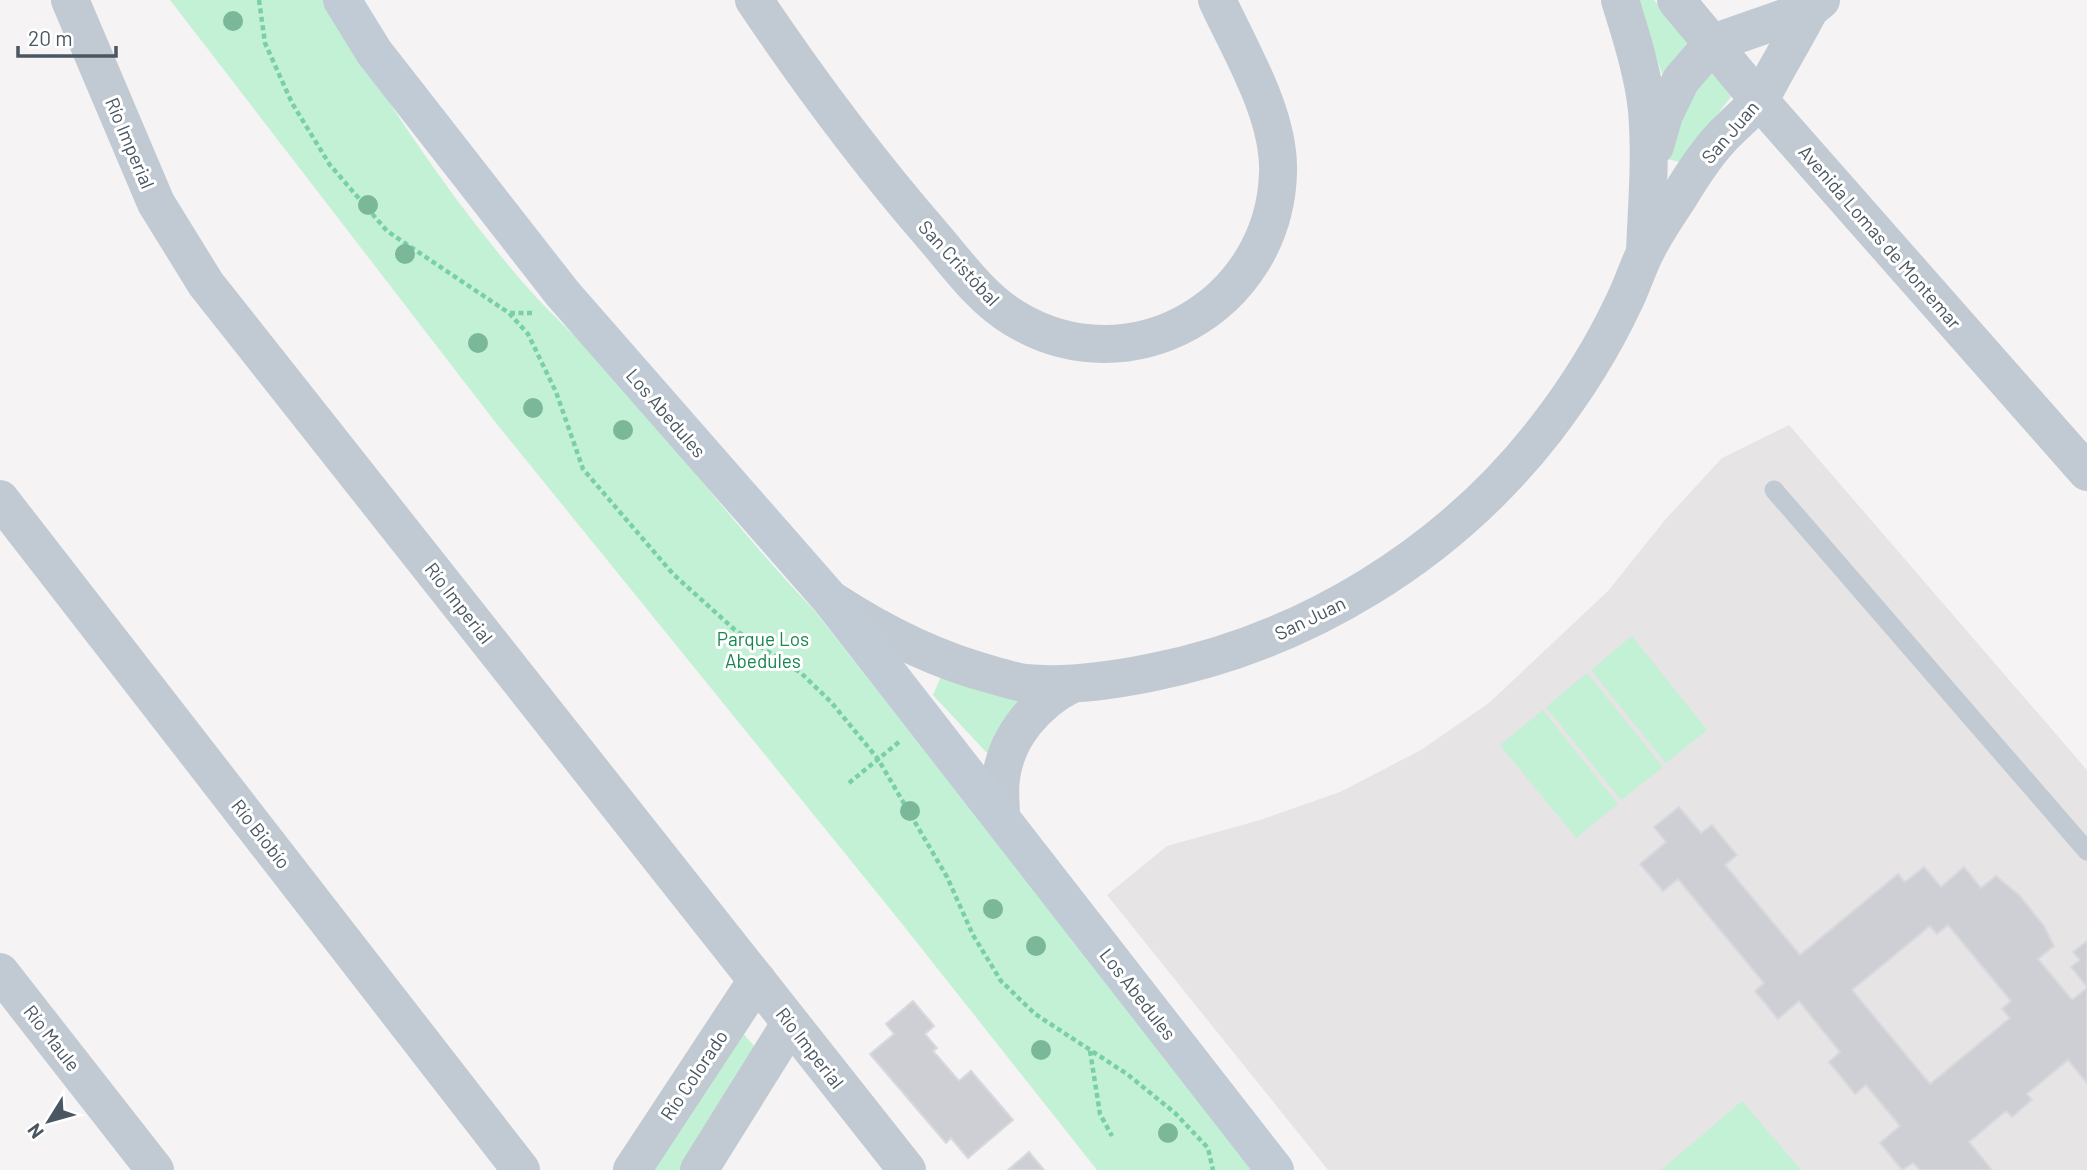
<svg xmlns="http://www.w3.org/2000/svg" width="2087" height="1170" viewBox="0 0 2087 1170" font-family="Barlow,sans-serif">
  <style>
    .education { fill: #e6e4e5 }
    .green { fill: #c3f1d5 }
    .building { fill: #cdcfd5; stroke: #d7d9de; stroke-width: 2; fill-rule: evenodd }
    .lines { fill: none; stroke-linecap: round; stroke-linejoin: round }
    .path { stroke: #7ad0a6; stroke-width: 4.5; stroke-dasharray: 5 3.5; stroke-linecap: butt }
    .lane { stroke: #c1cad2; stroke-width: 19 }
    .street { stroke: #c1cad2; stroke-width: 38 }
    .secondary { stroke: #c1cbd6; stroke-width: 38 }
    .tree { fill: #7bb799 }
    .labels { text-anchor: middle; stroke-width: 6; stroke-linejoin: round; paint-order: stroke }
    .street-label { font-size: 19px; fill: #4a5661; stroke: #fff }
    .park-label { font-size: 19px; fill: #17864f; stroke: #fff }
  </style>
  <rect width="100%" height="100%" fill="#f5f3f3"/>
  <polygon class="education" points="1789,425 2087,770 2087,1170 1328,1170 1107,895 1167,846 1260,820 1340,792 1421,750 1489,703 1608,591 1665,520 1722,458"/>
  <g class="green">
    <path d="M170,0H327C385,101 450,198 526,286C555,319 589,348 618,381C685,457 744,538 814,610L1254,1170H1097L899,920L496,423Z"/>
    <polygon points="1638,0 1654,0 1689,44 1665,83"/>
    <polygon points="1710,67 1734,93 1680,162 1667,159 1675,121"/>
    <polygon points="1632,636 1707,730 1666,763 1591,670"/>
    <polygon points="1587,673 1663,767 1621,800 1546,707"/>
    <polygon points="942,674 1030,699 999,752 986,752 933,695"/>
    <polygon points="1543,710 1618,804 1576,838 1500,745"/>
    <polygon points="741,1031 761,1054 685,1170 650,1170"/>
    <polygon points="1742,1101 1801,1170 1661,1170"/>
  </g>
  <g class="building">
    <path d="M1679,807L1701,833L1712,825L1737,855L1725,865L1800,955L1898,874L1905,882L1924,867L1941,887L1964,867L1981,888L1996,876L2019,895L2044,926L2054,946L2038,959L2072,1000L2087,988V1083L2068,1060L2027,1094L2032,1100L2012,1117L2006,1111L1969,1142L1992,1170H1920L1913,1163L1902,1170L1880,1143L1900,1126L1866,1085L1855,1094L1829,1062L1840,1052L1799,1001L1778,1019L1755,991L1764,983L1678,879L1663,891L1640,864L1666,842L1654,827ZM1948,925L2011,1001L2002,1009L2010,1018L1930,1084L1852,990L1930,926L1937,934Z"/>
    <polygon points="2087,941 2087,987 2071,967 2080,960 2073,952"/>
    <polygon points="913,1001 934,1026 925,1034 937,1048 933,1051 959,1081 971,1071 1013,1120 968,1158 951,1138 946,1143 870,1054 894,1034 886,1024"/>
    <polygon points="1029,1152 1044,1170 1008,1170"/>
  </g>
  <g class="lines">
    <g class="path">
      <polyline points="259,0 265,43 292,103 330,165 387,231 509,313 528,334 556,392 583,469 673,574 735,630 801,673 831,702 878,759 947,877 973,935 1001,981 1035,1014 1127,1074 1175,1113 1208,1148 1213,1170"/>
      <polyline points="510,313 533,313"/>
      <polyline points="849,783 899,742"/>
      <polyline points="1090,1051 1100,1114 1112,1136"/>
    </g>
    <polyline class="lane" points="1774,490 2087,851"/>
    <g class="street">
      <polyline points="70,0 156,203 206,284 907,1170"/>
      <path d="M754,0C809,82 868,161 933,236C958,265 981,298 1014,318C1130,389 1274,306 1278,173C1280,115 1241,52 1217,0"/>
      <path d="M1620,0C1631,36 1643,72 1647,110C1651,157 1647,204 1645,251"/>
      <polyline points="1676,0 1759,100 2087,472"/>
      <polyline points="1655,146 1664,115 1681,80 1713,43 1810,9"/>
      <polyline points="0,499 521,1170"/>
      <path d="M833,601C882,633 936,660 993,675C1004,678 1015,682 1025,683C1067,687 1109,681 1149,673C1304,643 1448,555 1545,430C1576,390 1603,347 1624,302C1632,286 1637,269 1645,253C1654,234 1667,215 1679,197C1691,177 1705,155 1721,138C1733,125 1747,114 1758,101C1765,92 1770,81 1775,72C1787,51 1799,30 1810,9L1821,0"/>
      <path d="M1001,817C1001,804 999,791 1001,778C1006,737 1036,702 1072,684"/>
      <polyline points="0,972 155,1170"/>
      <polyline points="632,1170 757,980"/>
      <polyline points="699,1170 790,1024"/>
    </g>
    <polyline class="secondary" points="342,0 374,52 563,294 831,600 1275,1170"/>
  </g>
  <g class="tree">
    <circle cx="233" cy="21" r="10"/>
    <circle cx="368" cy="205" r="10"/>
    <circle cx="405" cy="254" r="10"/>
    <circle cx="478" cy="343" r="10"/>
    <circle cx="533" cy="408" r="10"/>
    <circle cx="623" cy="430" r="10"/>
    <circle cx="910" cy="811" r="10"/>
    <circle cx="993" cy="909" r="10"/>
    <circle cx="1036" cy="946" r="10"/>
    <circle cx="1041" cy="1050" r="10"/>
    <circle cx="1168" cy="1133" r="10"/>
  </g>
  <g class="labels">
    <g class="street-label">
      <text transform="translate(1730 132) rotate(-49)" y="7">San Juan</text>
      <text transform="translate(130 143) rotate(67)" y="7">Río Imperial</text>
      <text transform="translate(1880 237) rotate(49)" y="7">Avenida Lomas de Montemar</text>
      <text transform="translate(959 263) rotate(47)" y="7">San Cristóbal</text>
      <text transform="translate(666 413) rotate(49)" y="7">Los Abedules</text>
      <text transform="translate(459 603) rotate(52)" y="7">Río Imperial</text>
      <text transform="translate(1310 618) rotate(-26)" y="7">San Juan</text>
      <text transform="translate(261 834) rotate(52)" y="7">Río Biobío</text>
      <text transform="translate(1138 994) rotate(52)" y="7">Los Abedules</text>
      <text transform="translate(52 1038) rotate(52)" y="7">Río Maule</text>
      <text transform="translate(810 1048) rotate(52)" y="7">Río Imperial</text>
      <text transform="translate(694 1075) rotate(-56)" y="7">Río Colorado</text>
    </g>
    <g class="park-label">
      <text x="763" y="646">Parque Los<tspan x="763" dy="22">Abedules</tspan></text>
    </g>
  </g>
  <g transform="translate(49 1121) rotate(233)" stroke="#ffffff" stroke-width="5" paint-order="stroke">
  <path d="M0-5L12 26L0 18L-12 26Z" fill="#4a5661"/>
  <text y="-10" font-size="19" font-weight="bold" text-anchor="middle" fill="#4a5661">N</text>
  </g>
  <path d="M18 46v10h98v-10" fill="none" stroke="#4a5661" stroke-width="3.5"/>
  <text x="28" y="46" font-size="21" fill="#4a5661" stroke="#ffffff" stroke-width="5" paint-order="stroke">20 m</text>
</svg>
